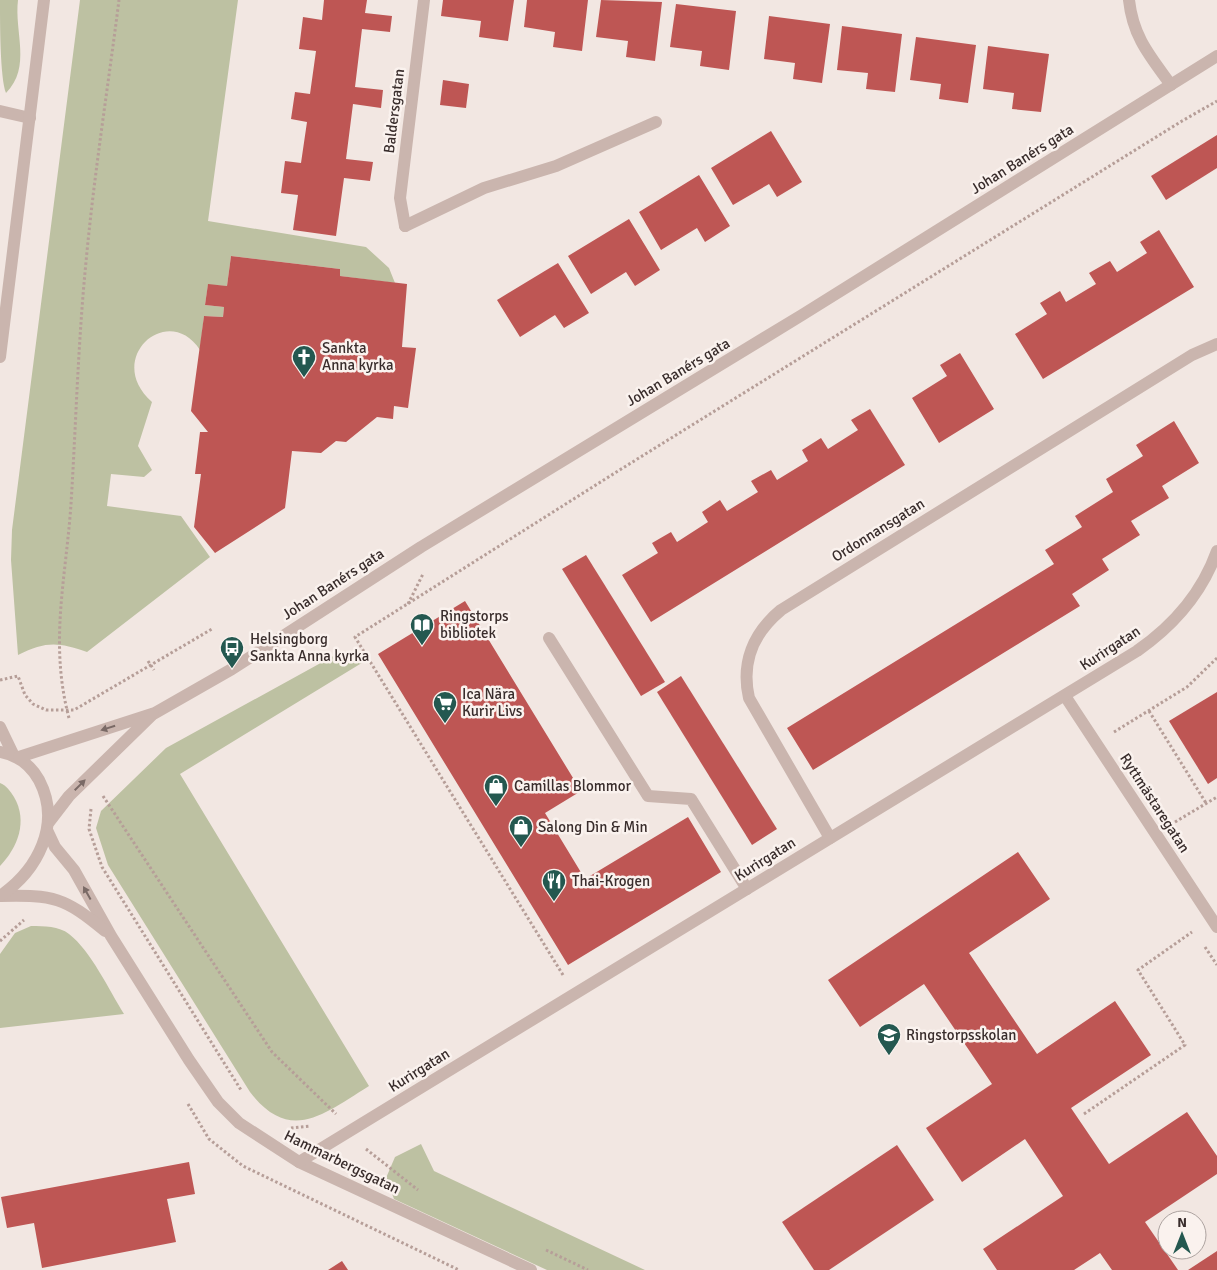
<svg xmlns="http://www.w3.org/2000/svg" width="1217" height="1270" viewBox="0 0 1217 1270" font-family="Signika,sans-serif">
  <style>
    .green { fill: #bdc1a2 }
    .building { fill: #be5654 }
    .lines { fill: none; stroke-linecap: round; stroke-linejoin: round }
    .path { stroke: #b69e98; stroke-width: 3; stroke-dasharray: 2.5 2.5; stroke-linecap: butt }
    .service { stroke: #cab5ae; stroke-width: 12 }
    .minor { stroke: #cab5ae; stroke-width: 12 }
    .tertiary { stroke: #cab5ae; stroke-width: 12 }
    .oneway { fill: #7a6a66 }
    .labels { text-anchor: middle; stroke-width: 5; stroke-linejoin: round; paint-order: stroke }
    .street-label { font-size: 15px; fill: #392d2c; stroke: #faf2ee }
    .poi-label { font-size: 15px; fill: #392d2c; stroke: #faf2ee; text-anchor: start }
  </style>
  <rect width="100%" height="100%" fill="#f2e7e2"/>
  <g class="green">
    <path d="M0,0H18C14,32 32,67 6,93C0,78 0,21 0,0Z"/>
    <path d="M80,0H238L208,221L366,247L389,268L395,283L340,276V269L231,256L227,286L208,285L205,305L224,307L223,317L204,316L200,350C168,301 103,359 152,402L138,446L152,470L144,477L111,474L107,506L181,516L210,557L87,652C58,642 46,641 18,655L11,560L12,530Z"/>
    <path d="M348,651L358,655L365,661L180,774L369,1086C324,1114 290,1144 250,1092L108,865L96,828L101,811L166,748L337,654Z"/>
    <path d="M0,783C6,785 10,791 14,797C28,821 18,847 0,866Z"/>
    <path d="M31,926C44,926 59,926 69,934C91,951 109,990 124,1014L0,1028V954L15,933Z"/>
    <polygon points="421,1144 434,1171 645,1270 547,1270 394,1199 386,1178 395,1157"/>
  </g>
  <g class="building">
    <polygon points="324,0 367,0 365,13 392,16 390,32 362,29 355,87 383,90 381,108 353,104 346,159 373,162 370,181 344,178 336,236 293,230 298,195 281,193 285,161 301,163 307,122 291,119 295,92 310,94 316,51 299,49 303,17 322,20"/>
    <polygon points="443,0 514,0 508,41 479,37 481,21 441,16"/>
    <polygon points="527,0 588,0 582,51 553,47 555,32 524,27"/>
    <polygon points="601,0 662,2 655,61 626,57 628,41 596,37"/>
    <polygon points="676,4 736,11 729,70 700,66 702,51 670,47"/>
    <polygon points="769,16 830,24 822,83 793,79 795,63 764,59"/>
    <polygon points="842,26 902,34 895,92 866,89 868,73 837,70"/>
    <polygon points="916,37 976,45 968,103 939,99 941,84 910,80"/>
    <polygon points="988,46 1049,54 1041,112 1012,109 1014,93 983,89"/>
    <polygon points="443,80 469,84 466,108 440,105"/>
    <polygon points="771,131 802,182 777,197 769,184 733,205 711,168"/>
    <polygon points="1217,135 1217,168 1166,200 1151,176"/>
    <polygon points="699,175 730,226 705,242 697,228 661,250 639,212"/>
    <polygon points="629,219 660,270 635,286 626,272 591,294 568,256"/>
    <polygon points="1159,230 1194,287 1043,379 1015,334 1047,314 1040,303 1060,291 1066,302 1096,284 1089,273 1110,261 1117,272 1147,253 1140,242"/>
    <polygon points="231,256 340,269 340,276 407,284 402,347 416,348 408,408 394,406 393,419 377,417 346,442 336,441 321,453 292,451 285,508 215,553 194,527 201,474 195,474 200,432 208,432 191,411 204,316 223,317 224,307 205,305 208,284 227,286"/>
    <polygon points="558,263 589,313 564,328 555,315 520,337 497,300"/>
    <polygon points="960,353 994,409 939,443 912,398 947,376 940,365"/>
    <polygon points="870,409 905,465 651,622 622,575 658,553 652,543 671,532 677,542 708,522 702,512 720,500 727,511 758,492 751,481 771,470 777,480 808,461 802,450 821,438 828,449 858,430 851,420"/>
    <polygon points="1174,421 1199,463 1162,486 1169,498 1131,521 1140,535 1102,559 1109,570 1072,594 1080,606 813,770 787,728 1054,564 1045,550 1082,527 1075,516 1113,492 1106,479 1143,456 1136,445"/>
    <polygon points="586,555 665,682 641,696 562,569"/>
    <polygon points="465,601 581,791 545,813 585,879 688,817 721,872 568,965 378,654"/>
    <polygon points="681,676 777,829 752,845 657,692"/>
    <polygon points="1217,692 1217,778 1208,784 1169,721"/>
    <polygon points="1018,852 1050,899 969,953 1037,1054 1115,1001 1151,1055 1071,1108 1109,1164 1187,1112 1217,1156 1217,1174 1145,1222 1178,1270 1112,1270 1100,1253 1074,1270 997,1270 983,1249 1063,1196 1025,1139 962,1182 926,1128 992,1084 924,984 860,1027 828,980"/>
    <polygon points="897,1145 934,1200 829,1270 814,1270 782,1222"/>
    <polygon points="189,1162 195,1194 167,1199 176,1242 42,1268 34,1223 7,1228 1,1197"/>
    <polygon points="1217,1251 1217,1270 1188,1270"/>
    <polygon points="342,1261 348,1270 328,1270"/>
  </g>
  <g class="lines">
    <g class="path">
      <polyline points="408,604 423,574"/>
      <polyline points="148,661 154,670"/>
      <polyline points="0,680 18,676 25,695 33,704 46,710 74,710 212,629"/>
      <polyline points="1149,711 1206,803"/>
      <path d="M69,718C49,643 66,578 71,504C76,424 78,343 86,262C94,175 108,87 119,0"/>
      <polyline points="1114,732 1187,687 1217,658"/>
      <polyline points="103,796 272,1052 336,1114"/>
      <polyline points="91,809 89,829 102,867 241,1090"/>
      <polyline points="1175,822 1217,797"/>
      <polyline points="0,941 24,920"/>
      <polyline points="1205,947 1217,965"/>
      <polyline points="563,975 355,637 618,471 1182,121 1217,101"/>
      <polyline points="188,1104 209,1139 243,1166 459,1270"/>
      <polyline points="1084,1114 1185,1045 1138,970 1192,932"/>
      <polyline points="291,1128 310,1126"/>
      <polyline points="366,1149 418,1190"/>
      <polyline points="546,1250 588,1270"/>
    </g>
    <g class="service">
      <polyline points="405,226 484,188 556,166 656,122"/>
      <polyline points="549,638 648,796 691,799 747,889"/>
    </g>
    <g class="minor">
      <path d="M1129,0C1133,37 1150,56 1171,85"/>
      <polyline points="0,111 30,118"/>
      <polyline points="405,226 400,198 424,0"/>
      <polyline points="0,357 44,0"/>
      <polyline points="1065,696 1217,927"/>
      <polyline points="0,727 13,754"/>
      <polyline points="47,830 55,847 74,870 111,936 189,1060 218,1102 239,1123 299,1162 531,1270"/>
      <path d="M830,838L749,698C741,663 753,633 781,610L1192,355L1217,344"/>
      <path d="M1,896C54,895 64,897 105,931"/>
      <path d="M299,1162L1137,651C1173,626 1202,593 1217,551"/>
    </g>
    <g class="tertiary">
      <path d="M0,752C18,755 30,764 39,780C62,824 38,870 0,896"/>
      <polyline points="19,757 155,713 232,669 421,547 802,315 1217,56"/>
      <polyline points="49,822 69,796 153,714"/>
    </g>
  </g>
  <defs><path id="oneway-solid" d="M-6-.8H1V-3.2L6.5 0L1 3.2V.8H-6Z" transform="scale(1.25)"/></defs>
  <g class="oneway">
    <use href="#oneway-solid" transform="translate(108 728) rotate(162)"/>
    <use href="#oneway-solid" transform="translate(80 785) rotate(-45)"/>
    <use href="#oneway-solid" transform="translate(87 893) rotate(-119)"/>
  </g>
  <defs>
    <g id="church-pin" transform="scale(1.25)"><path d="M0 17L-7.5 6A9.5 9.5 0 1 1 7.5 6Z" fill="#245850" stroke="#faf2ee"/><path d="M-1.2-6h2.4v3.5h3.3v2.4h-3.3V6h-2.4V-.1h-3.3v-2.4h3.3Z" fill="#fff"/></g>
    <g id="library-pin" transform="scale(1.25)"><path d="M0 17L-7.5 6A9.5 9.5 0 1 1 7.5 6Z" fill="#245850" stroke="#faf2ee"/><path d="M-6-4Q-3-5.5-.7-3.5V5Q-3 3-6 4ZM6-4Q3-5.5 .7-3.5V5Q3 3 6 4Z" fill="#fff"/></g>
    <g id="bus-pin" transform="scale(1.25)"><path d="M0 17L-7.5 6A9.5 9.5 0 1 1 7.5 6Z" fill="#245850" stroke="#faf2ee"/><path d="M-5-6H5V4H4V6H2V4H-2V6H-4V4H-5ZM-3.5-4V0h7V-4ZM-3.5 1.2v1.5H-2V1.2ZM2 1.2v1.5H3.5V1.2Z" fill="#fff"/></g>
    <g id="supermarket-pin" transform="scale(1.25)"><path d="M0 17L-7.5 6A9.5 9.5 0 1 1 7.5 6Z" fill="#245850" stroke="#faf2ee"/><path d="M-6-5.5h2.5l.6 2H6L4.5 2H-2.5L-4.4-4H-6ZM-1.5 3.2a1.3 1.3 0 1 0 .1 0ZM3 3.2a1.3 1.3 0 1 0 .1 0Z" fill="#fff"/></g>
    <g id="shop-pin" transform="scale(1.25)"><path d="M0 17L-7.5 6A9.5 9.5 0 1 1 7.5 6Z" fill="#245850" stroke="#faf2ee"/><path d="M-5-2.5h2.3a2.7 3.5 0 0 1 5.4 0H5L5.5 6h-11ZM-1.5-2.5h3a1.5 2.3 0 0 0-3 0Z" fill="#fff"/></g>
    <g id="restaurant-pin" transform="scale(1.25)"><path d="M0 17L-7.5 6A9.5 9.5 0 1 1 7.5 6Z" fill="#245850" stroke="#faf2ee"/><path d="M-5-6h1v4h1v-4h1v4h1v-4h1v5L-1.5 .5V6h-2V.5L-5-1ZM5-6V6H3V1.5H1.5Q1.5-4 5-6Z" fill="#fff"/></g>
    <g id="school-pin" transform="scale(1.25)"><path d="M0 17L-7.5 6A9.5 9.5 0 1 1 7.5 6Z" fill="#245850" stroke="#faf2ee"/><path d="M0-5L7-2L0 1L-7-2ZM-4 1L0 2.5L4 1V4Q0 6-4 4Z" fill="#fff"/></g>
  </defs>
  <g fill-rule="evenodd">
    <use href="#church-pin" x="304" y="357"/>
    <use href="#library-pin" x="422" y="625"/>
    <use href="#bus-pin" x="232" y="648"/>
    <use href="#supermarket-pin" x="445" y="703"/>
    <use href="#shop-pin" x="496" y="786"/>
    <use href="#shop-pin" x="521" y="827"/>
    <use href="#restaurant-pin" x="554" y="881"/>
    <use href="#school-pin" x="889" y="1035"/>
  </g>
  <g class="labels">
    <g class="street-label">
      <text transform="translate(394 111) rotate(-83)" y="5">Baldersgatan</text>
      <text transform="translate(1022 159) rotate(-32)" y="5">Johan Banérs gata</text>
      <text transform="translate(678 372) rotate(-31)" y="5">Johan Banérs gata</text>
      <text transform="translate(878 530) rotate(-32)" y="5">Ordonnansgatan</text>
      <text transform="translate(333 584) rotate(-33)" y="5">Johan Banérs gata</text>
      <text transform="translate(1110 648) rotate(-33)" y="5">Kurirgatan</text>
      <text transform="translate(1155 803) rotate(57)" y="5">Ryttmästaregatan</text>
      <text transform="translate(765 859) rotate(-32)" y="5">Kurirgatan</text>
      <text transform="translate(419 1070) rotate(-32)" y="5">Kurirgatan</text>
      <text transform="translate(342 1162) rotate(26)" y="5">Hammarbergsgatan</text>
    </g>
    <g class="poi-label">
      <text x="322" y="353">Sankta<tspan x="322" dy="17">Anna kyrka</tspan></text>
      <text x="440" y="621">Ringstorps<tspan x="440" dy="17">bibliotek</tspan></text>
      <text x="250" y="644">Helsingborg<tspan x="250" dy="17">Sankta Anna kyrka</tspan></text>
      <text x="462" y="699">Ica Nära<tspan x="462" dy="17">Kurir Livs</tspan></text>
      <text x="514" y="791">Camillas Blommor</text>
      <text x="538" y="832">Salong Din &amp; Min</text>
      <text x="572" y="886">Thai-Krogen</text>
      <text x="906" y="1040">Ringstorpsskolan</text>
    </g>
  </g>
  <g transform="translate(1182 1235)"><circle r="24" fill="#faf2ee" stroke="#ada3a0"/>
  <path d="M0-4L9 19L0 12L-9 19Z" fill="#245850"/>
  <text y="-8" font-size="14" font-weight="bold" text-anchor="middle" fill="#392d2c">N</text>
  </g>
</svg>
